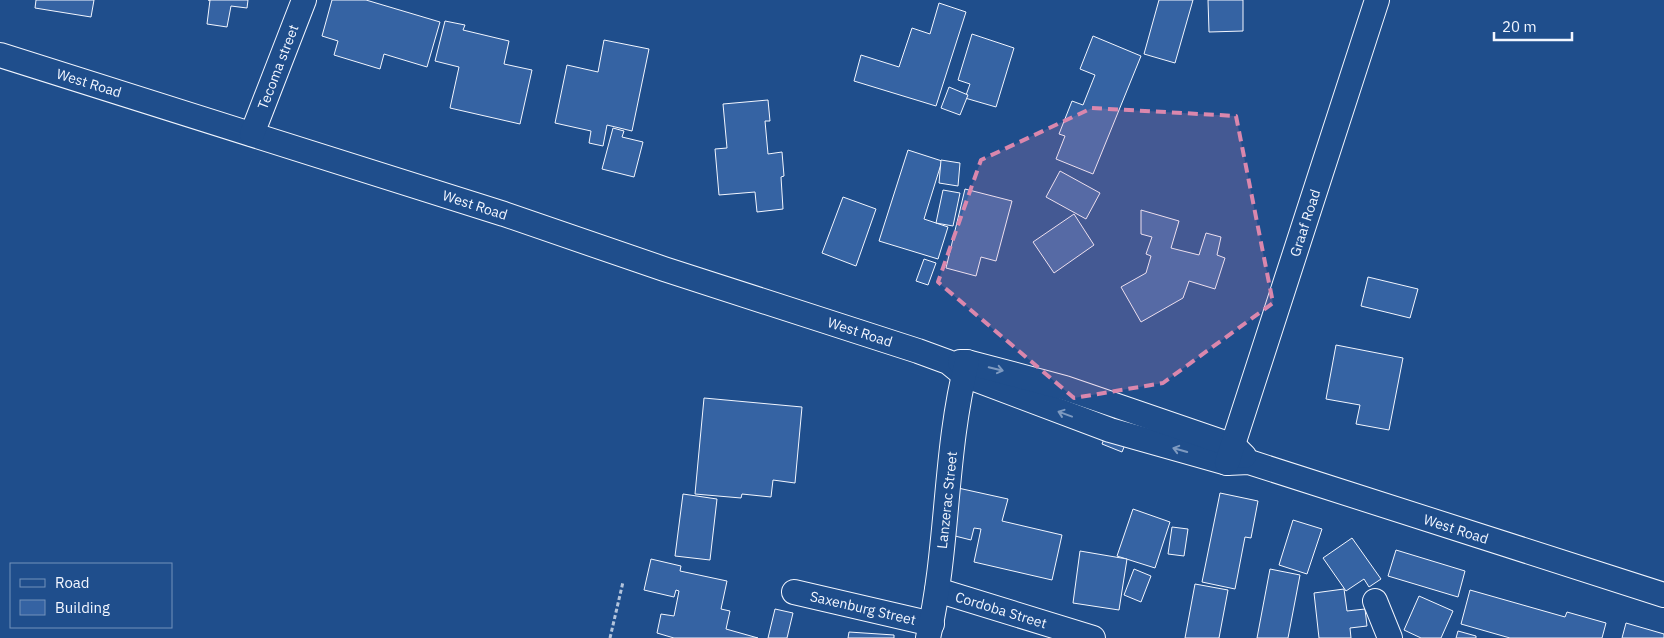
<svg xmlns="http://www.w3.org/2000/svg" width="1664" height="638" viewBox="0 0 1664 638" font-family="'IBM Plex Sans',sans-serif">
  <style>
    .building { fill: #3563a3; stroke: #f2f6ff }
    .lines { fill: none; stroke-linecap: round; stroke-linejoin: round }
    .minor-casing { stroke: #f2f6ff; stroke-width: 26 }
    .path { stroke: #b3c4dc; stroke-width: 3; stroke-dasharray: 4 2.5; stroke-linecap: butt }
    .minor { stroke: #1f4e8c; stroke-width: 24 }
    .oneway { stroke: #7e9ac0 }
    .marked { fill: #da87ad; fill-opacity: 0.2; stroke: #da87ad; stroke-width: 4; stroke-dasharray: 10 6; stroke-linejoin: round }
    .labels { text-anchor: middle; stroke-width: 4; stroke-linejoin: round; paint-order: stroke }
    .street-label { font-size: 14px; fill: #f2f6ff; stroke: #1f4e8c }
  </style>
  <rect width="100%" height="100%" fill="#1f4e8c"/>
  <g class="building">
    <polygon points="36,0 94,0 91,17 35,8"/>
    <polygon points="208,0 248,0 247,8 231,6 227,27 207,24 210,0"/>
    <polygon points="332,0 366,0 440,22 427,67 384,54 380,69 334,55 338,41 322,36"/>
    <polygon points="1159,0 1193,0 1175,63 1144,54"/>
    <polygon points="1208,0 1243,0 1243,31 1209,32"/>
    <polygon points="939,3 966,12 936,106 854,81 861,55 899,67 912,28 930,34"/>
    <polygon points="445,21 465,25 463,30 509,41 504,64 532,70 520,124 450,108 459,67 435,61"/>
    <polygon points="972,34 1014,48 996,107 965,98 970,84 958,80"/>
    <polygon points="1093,36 1141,56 1093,174 1056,159 1065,136 1059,134 1072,101 1083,105 1095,75 1080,69"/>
    <polygon points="604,40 649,49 632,131 607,125 603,146 589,143 591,131 555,123 567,65 598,72"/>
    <polygon points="949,87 968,95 960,115 941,108"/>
    <polygon points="768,100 770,121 765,121 768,154 782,152 784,176 781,177 783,209 757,212 755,192 719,195 715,149 727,148 723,104"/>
    <polygon points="613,128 624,131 622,137 643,142 634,177 602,169"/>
    <polygon points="908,150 942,161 924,219 948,227 938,259 879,241"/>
    <polygon points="941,160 960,163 958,186 939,183"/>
    <polygon points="1060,171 1100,193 1086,219 1046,197"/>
    <polygon points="965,189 1012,201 996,261 981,257 976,276 946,268"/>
    <polygon points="943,190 960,193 953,226 936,223"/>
    <polygon points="843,197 876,209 856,266 822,253"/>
    <polygon points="1141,210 1179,221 1171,248 1199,255 1206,233 1221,237 1217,255 1225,258 1215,289 1189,281 1183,298 1141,322 1121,287 1146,273 1151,256 1146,254 1152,237 1141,234"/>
    <polygon points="1074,214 1094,245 1054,273 1033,242"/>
    <polygon points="924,259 936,263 928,285 916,281"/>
    <polygon points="1368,277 1418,289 1410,318 1361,306"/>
    <polygon points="1336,345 1403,358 1389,430 1356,424 1360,405 1326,399"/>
    <polygon points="704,398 802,407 795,483 773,480 771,497 742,494 741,498 695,494"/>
    <polygon points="1115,412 1135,420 1122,452 1102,444"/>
    <polygon points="958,488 1008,499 1002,521 1062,535 1052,580 974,562 981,529 974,528 971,540 947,534"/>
    <polygon points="1220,493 1258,501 1251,538 1245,537 1235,589 1202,582"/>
    <polygon points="683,494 717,499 710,560 675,556"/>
    <polygon points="1133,509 1170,522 1155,568 1117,556"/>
    <polygon points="1293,520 1322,529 1307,574 1279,565"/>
    <polygon points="1172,527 1188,529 1184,556 1168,554"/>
    <polygon points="1352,538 1381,579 1369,587 1364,579 1346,591 1323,558"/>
    <polygon points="1396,550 1465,571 1458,597 1388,576"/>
    <polygon points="1080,551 1127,559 1119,610 1073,603"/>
    <polygon points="651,559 681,566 680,571 727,581 721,609 730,611 726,629 758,638 674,638 657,633 661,614 674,616 679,591 676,590 674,597 644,590"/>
    <polygon points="1134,569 1151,576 1141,602 1124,595"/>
    <polygon points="1270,569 1300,575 1288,638 1257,638"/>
    <polygon points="1195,584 1228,590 1219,638 1185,638"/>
    <polygon points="1344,589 1347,611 1365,609 1367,626 1350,628 1351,638 1319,638 1314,593"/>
    <polygon points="1470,590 1565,617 1567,612 1606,623 1602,638 1510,638 1461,624"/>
    <polygon points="1419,596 1453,611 1441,638 1421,638 1404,630"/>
    <polygon points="775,609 793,613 787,638 768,638"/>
    <polygon points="1626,623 1664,634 1664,638 1622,638"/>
    <polygon points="1458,631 1476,636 1476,638 1456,638"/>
    <polygon points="849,632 894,635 894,638 848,638"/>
  </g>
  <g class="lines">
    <g class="minor-casing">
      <g id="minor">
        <polyline points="0,55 504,214 664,269 918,351 948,362 964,375 1110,430 1227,463 1249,462 1664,595"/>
        <polyline points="252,134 304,0"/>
        <polyline points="960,362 967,362 1065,388 1234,446 1244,456"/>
        <polyline points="1227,463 1377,0"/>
        <polyline points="937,590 1093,638"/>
        <polyline points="794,592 932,624"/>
        <polyline points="1375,601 1390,638"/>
        <path d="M928,638C949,547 944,452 967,362"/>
      </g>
    </g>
    <polyline class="path" points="610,638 623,582"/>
    <use href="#minor" class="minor"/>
  </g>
  <defs><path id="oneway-shaft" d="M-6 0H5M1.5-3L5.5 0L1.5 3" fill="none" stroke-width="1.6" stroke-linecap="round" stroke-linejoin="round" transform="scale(1.25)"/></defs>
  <g class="oneway">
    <use href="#oneway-shaft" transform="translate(996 369) rotate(14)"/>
    <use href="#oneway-shaft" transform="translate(1065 414) rotate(-160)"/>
    <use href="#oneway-shaft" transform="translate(1180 450) rotate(-164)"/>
  </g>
  <path class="marked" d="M1092,108L1236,116L1273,303L1163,383L1074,398L938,282L981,160Z"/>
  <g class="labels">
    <g class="street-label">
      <text transform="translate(278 67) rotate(-69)" y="5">Tecoma street</text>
      <text transform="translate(89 83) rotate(17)" y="5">West Road</text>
      <text transform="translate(475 205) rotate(18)" y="5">West Road</text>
      <text transform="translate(1305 223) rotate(-72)" y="5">Graaf Road</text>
      <text transform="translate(860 332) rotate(18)" y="5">West Road</text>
      <text transform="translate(947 500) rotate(-84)" y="5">Lanzerac Street</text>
      <text transform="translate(1456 529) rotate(18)" y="5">West Road</text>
      <text transform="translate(863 608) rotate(13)" y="5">Saxenburg Street</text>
      <text transform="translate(1001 610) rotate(17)" y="5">Cordoba Street</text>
    </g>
  </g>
  <rect x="10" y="563" width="162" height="65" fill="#1f4e8c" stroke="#7391ba"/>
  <rect x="20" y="579" width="25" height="8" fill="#1f4e8c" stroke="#7391ba"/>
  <text x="55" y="588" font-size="15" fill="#f2f6ff">Road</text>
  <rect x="20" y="600" width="25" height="15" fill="#3563a3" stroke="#7391ba"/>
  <text x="55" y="613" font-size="15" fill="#f2f6ff">Building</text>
  <path d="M1494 32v8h78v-8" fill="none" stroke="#f2f6ff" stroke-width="2.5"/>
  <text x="1502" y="32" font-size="15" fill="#f2f6ff" stroke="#1f4e8c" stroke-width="4" paint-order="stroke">20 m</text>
</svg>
